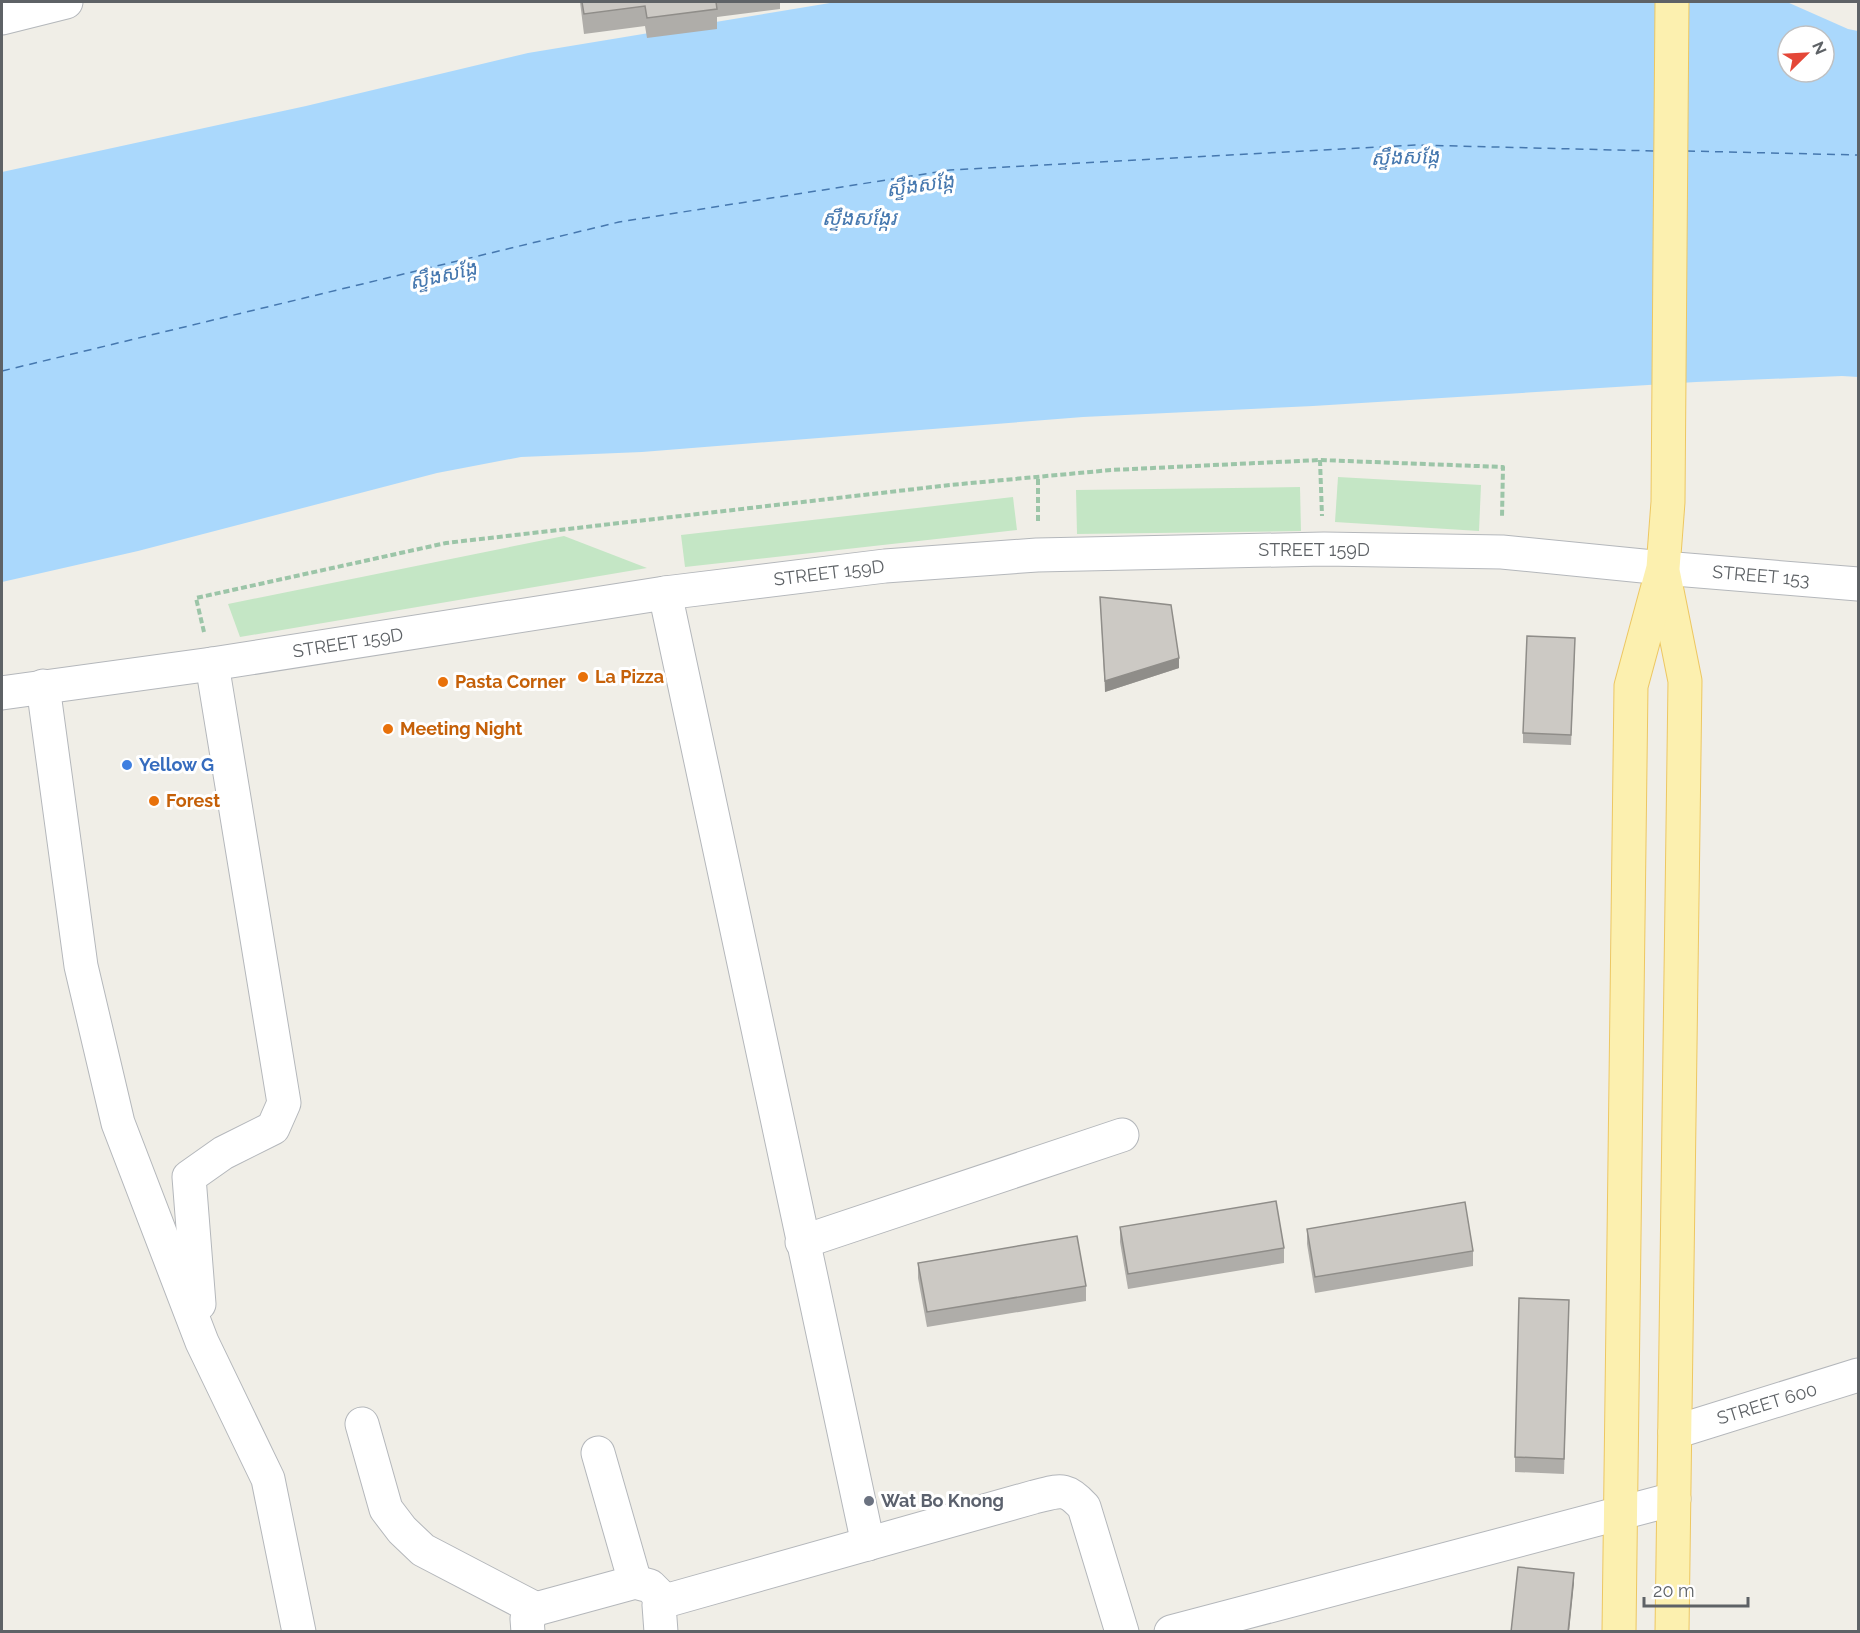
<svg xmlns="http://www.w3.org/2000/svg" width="1860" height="1633" viewBox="0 0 1860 1633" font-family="Raleway,'Noto Sans Khmer',sans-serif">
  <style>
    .green { fill: #c4e6c5 }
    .water { fill: #aad8fc; fill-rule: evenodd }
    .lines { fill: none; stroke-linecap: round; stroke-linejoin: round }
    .ferry { stroke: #4678af; stroke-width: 1.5; stroke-dasharray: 8 6; stroke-linecap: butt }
    .minor-casing { stroke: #b4b7bb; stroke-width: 35 }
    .major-casing { stroke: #edc762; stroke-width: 35 }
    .path { stroke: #9cc5a8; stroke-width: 4; stroke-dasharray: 6 3; stroke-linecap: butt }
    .minor { stroke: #fff; stroke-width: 33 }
    .major { stroke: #fcf0af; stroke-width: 33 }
    .wall { fill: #afada9 }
    .shaded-wall { fill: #8f8d89 }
    .building { fill: #ccc9c4; stroke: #8f8d89; stroke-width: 1.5 }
    .food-dot { fill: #e8710a; stroke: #fff; stroke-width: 2 }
    .shop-dot { fill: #3f7fe0; stroke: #fff; stroke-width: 2 }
    .worship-dot { fill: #6b7280; stroke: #fff; stroke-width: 2 }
    .labels { text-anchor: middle; stroke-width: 6; stroke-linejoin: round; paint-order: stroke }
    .street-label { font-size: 18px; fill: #5e6266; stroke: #fff }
    .food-label { font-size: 18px; font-weight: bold; fill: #c56008; stroke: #fff; text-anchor: start }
    .shop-label { font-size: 18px; font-weight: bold; fill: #366cbe; stroke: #fff; text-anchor: start }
    .worship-label { font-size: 18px; font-weight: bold; fill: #5b616d; stroke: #fff; text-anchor: start }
    .water-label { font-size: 20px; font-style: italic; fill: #4678af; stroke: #fff }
  </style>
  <rect width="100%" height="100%" fill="#f0eee7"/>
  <g class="green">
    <polygon points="1338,477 1481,485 1479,531 1335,522"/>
    <polygon points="1300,487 1301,531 1077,534 1076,490"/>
    <polygon points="1013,497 1017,530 685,567 681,535"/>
    <polygon points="564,536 647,568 240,637 228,604"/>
  </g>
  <path class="water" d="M836,2H1787L1848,29L1858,31V377L1842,376L1696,382L1313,406L1083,417L642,452L521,457L437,473L138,551L2,582V172L306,106L528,53ZM1788,36H1824V72H1788Z"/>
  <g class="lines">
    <g class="ferry">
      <polyline points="1687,151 1858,155"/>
      <polyline points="2,371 619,222 950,170 1415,145 1655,151"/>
    </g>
    <g class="minor-casing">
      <g id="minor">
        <polyline points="2,18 66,2"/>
        <polyline points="665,593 868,1544"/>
        <polyline points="43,686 81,966 118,1123 202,1342 268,1479 299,1632"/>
        <polyline points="2,693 212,664 665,593 885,566 1037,555 1324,549 1502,552 1663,568 1858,584"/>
        <polyline points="802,1242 1122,1135"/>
        <polyline points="199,1304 189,1177 223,1153 273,1128 284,1103 212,664"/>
        <polyline points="362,1424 386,1509 402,1530 423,1550 536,1609"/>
        <polyline points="1675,1432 1858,1375"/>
        <polyline points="598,1453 635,1582"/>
        <polyline points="528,1632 527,1619 536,1609 635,1582 650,1586 665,1601"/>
        <path d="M661,1632L659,1605L665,1601L1034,1497C1060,1491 1065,1486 1084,1507L1122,1632"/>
        <polyline points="1171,1632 1674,1499"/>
      </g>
    </g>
    <g class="major-casing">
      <g id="major">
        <polyline points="1664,576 1685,681 1672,1632"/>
        <polyline points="1619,1632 1631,686 1663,568 1668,502 1672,2"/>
      </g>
    </g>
    <g class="path">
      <polyline points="1320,460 1322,516"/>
      <polyline points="1038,521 1038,477"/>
      <polyline points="204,632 196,598 446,543 950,485 1111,470 1320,460 1503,467 1502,517"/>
    </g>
    <use href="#minor" class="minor"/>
    <use href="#major" class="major"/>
  </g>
  <g class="wall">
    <polygon points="580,2 780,2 780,9 717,17 717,29 647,38 645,26 584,34"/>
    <polygon points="1100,597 1179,668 1105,692"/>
    <polygon points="1575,648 1571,745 1523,743 1523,733"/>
    <polygon points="1120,1227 1284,1248 1284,1263 1128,1289 1120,1242"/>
    <polygon points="1307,1229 1473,1251 1473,1266 1315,1293 1307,1244"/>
    <polygon points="918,1263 1086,1286 1086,1301 927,1327 918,1278"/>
    <polygon points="1569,1300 1564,1474 1515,1472 1515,1457"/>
  </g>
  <g class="shaded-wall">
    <polygon points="1179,658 1179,668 1105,692 1105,681"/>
    <polygon points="1574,1573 1574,1583 1569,1632 1568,1632"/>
  </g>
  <g class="building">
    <polygon points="582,2 716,2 717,9 647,18 645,6 584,14"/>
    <polygon points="1100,597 1171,605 1179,658 1105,681"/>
    <polygon points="1527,636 1575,638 1571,735 1523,733"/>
    <polygon points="1276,1201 1284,1248 1128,1274 1120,1227"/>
    <polygon points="1465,1202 1473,1251 1315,1277 1307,1229"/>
    <polygon points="1077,1236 1086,1286 927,1312 918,1263"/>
    <polygon points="1519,1298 1569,1300 1564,1459 1515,1457"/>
    <polygon points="1518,1567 1574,1573 1568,1632 1511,1632"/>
  </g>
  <g class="food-dot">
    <circle cx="583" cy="677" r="6"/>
    <circle cx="443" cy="682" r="6"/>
    <circle cx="388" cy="729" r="6"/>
    <circle cx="154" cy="801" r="6"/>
  </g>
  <circle class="shop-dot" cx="127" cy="765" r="6"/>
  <circle class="worship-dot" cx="869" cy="1501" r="6"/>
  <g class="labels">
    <g class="street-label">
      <text x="1314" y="556">STREET 159D</text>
      <text transform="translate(829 573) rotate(-7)" y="6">STREET 159D</text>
      <text transform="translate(1761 576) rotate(5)" y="6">STREET 153</text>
      <text transform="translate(348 643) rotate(-9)" y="6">STREET 159D</text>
      <text transform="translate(1767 1404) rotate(-17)" y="6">STREET 600</text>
    </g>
    <g class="food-label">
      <text x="595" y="683">La Pizza</text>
      <text x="455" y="688">Pasta Corner</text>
      <text x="400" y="735">Meeting Night</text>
      <text x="166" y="807">Forest</text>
    </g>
    <g class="shop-label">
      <text x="139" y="771">Yellow G</text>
    </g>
    <g class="worship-label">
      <text x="881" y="1507">Wat Bo Knong</text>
    </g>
    <g class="water-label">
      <text transform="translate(1405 157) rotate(-2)" y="7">ស្ទឹងសង្កែ</text>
      <text transform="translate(920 185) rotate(-8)" y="7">ស្ទឹងសង្កែ</text>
      <text x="859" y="225">ស្ទឹងសង្កែរ</text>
      <text transform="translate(443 275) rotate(-13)" y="7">ស្ទឹងសង្កែ</text>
    </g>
  </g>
  <rect width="1860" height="1633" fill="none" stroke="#5e6266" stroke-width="6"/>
  <g transform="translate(1806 54) rotate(66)"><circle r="28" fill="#ffffff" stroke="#bfc0c2" stroke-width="1.5"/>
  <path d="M0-4.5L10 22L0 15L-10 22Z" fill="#e44738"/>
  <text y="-9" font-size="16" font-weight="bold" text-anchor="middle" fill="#5e6266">N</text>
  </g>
  <path d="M1644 1597v9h104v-9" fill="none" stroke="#5e6266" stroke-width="3"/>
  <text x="1653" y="1597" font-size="18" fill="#5e6266" stroke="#ffffff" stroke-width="4.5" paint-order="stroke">20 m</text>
</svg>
